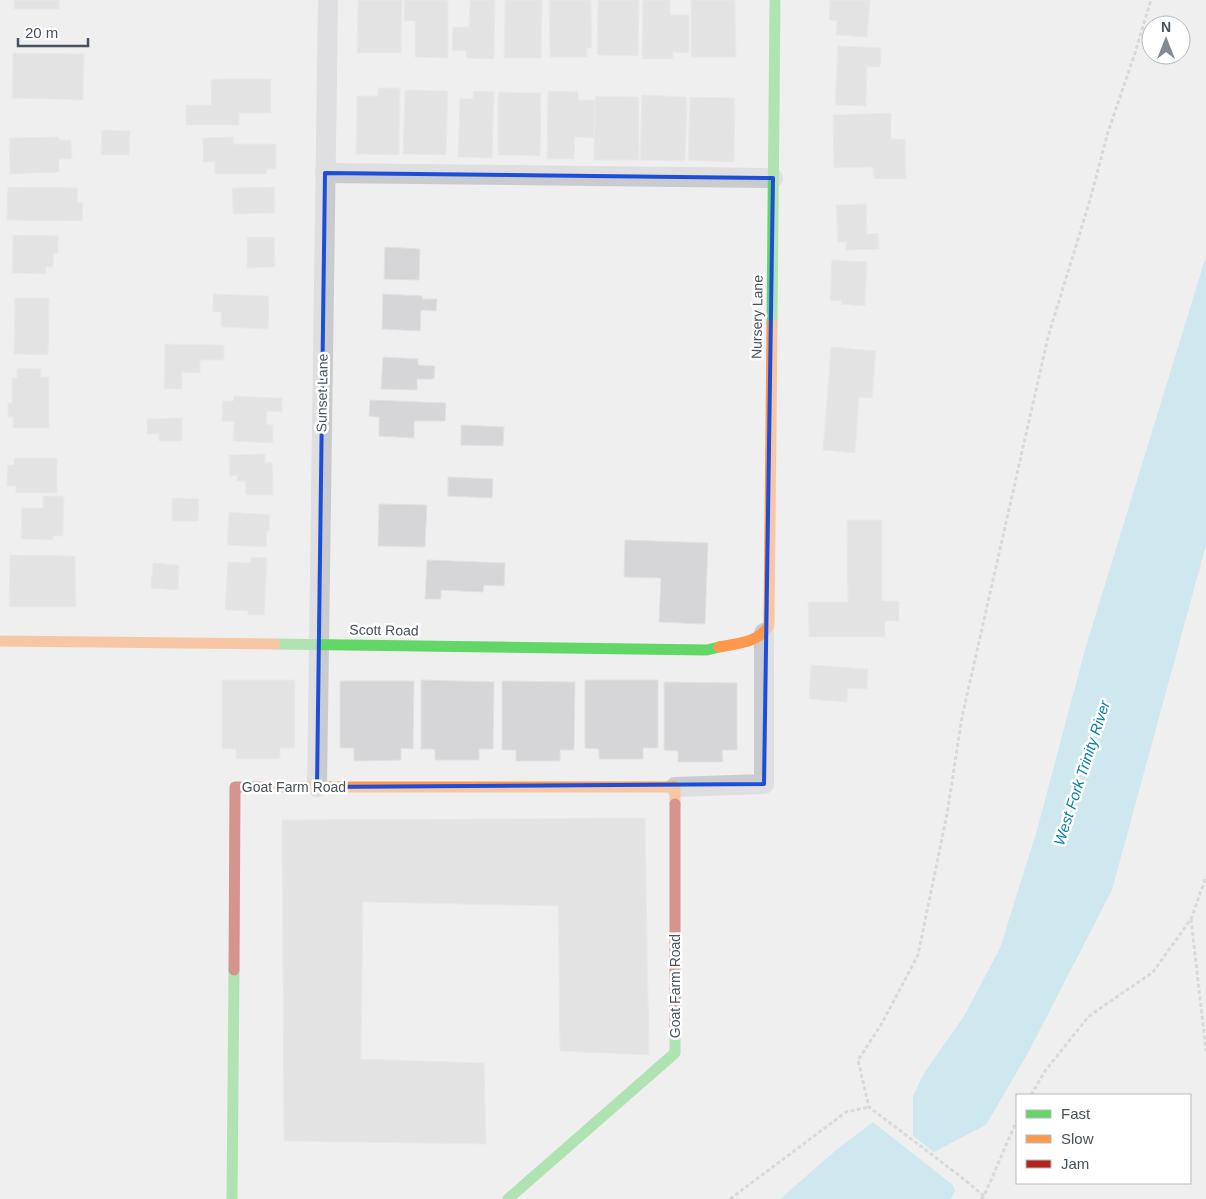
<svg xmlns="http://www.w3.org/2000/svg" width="1206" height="1199" viewBox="0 0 1206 1199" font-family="Arial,sans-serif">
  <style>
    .water { fill: #a6e1f0 }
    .building { fill: #d6d6d8; stroke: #e1e1e2 }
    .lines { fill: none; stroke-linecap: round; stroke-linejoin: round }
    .path { stroke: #b6c4bf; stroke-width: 3; stroke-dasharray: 4 2.5; stroke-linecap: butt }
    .street { stroke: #c9cbce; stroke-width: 20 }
    .fast { stroke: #63d668; stroke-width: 11 }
    .slow { stroke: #ff974d; stroke-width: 11 }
    .jam { stroke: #b3261e; stroke-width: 11 }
    .marked { fill: none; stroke: #1d4ed8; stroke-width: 4; stroke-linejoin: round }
    .labels { text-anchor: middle; stroke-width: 5; stroke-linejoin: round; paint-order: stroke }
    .street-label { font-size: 14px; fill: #46525d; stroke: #fff }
    .water-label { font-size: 15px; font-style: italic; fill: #07819f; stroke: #fff }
  </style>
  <rect width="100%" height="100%" fill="#f0efef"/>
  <g class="water">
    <polygon points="1206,256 1206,545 1112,890 1028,1053 986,1125 934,1152 913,1136 913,1096 924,1073 964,1016 1000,948 1037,830 1086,646"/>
    <polygon points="873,1122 953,1185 955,1191 951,1199 780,1199 836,1150"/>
  </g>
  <g class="building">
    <rect x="14" y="0" width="45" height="9"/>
    <polygon points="358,0 402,0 401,53 357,53"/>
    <polygon points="405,0 448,0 448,58 415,57 415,21 404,21"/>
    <polygon points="470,0 495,0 494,59 466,58 466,51 452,50 453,27 469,27"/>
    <polygon points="505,0 542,0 541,58 504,58"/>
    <polygon points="549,0 591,0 592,48 587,48 587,57 550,57"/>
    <polygon points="598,0 639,0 638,56 597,55"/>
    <polygon points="643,0 670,0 670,15 689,15 689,53 673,52 673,59 642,59"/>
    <polygon points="691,0 735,0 736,57 691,57"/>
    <polygon points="830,0 870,0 867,37 836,35 837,21 829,20"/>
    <polygon points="838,46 881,48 880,67 867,67 866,106 835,105"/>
    <polygon points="13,53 84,54 83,100 12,98"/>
    <polygon points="221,79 271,79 271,113 239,113 239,125 186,125 186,105 211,105 211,80"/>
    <polygon points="378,88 400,88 399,155 356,154 357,96 378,96"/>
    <polygon points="405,90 448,91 446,155 403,154"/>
    <polygon points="473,91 494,92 492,158 458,157 460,98 473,99"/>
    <polygon points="548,91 578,92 578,100 595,100 594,138 575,137 574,159 547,159"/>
    <polygon points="498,92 541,93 540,156 498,155"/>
    <polygon points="642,95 687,97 685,161 640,160"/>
    <polygon points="595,96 639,97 639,160 594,160"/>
    <polygon points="690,97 735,98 734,162 688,160"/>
    <polygon points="891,113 891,139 905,139 906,179 874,179 873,167 834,168 833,115"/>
    <polygon points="102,130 130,131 129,155 101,155"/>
    <polygon points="59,137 59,140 71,140 72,159 59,159 59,172 10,174 9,138"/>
    <polygon points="233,137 233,144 276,144 276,169 267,169 267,174 215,174 215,162 203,162 203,138"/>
    <polygon points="8,187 78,188 77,202 83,202 82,221 7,220"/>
    <polygon points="274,187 275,213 233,214 232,188"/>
    <polygon points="866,204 867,234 878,233 879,249 846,250 846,242 838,242 836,205"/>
    <polygon points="13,235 58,236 58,253 54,253 53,267 46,267 46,274 12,273"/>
    <polygon points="247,237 274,237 275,267 247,268"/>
    <polygon points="385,247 420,249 419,280 384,279"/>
    <polygon points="832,260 867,262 865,306 841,304 842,301 830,300"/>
    <polygon points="213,294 269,296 268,329 221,327 221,312 213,312"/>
    <polygon points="383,294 422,296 422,299 437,299 436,311 421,310 420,331 382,329"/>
    <polygon points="15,298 49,298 48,355 14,354"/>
    <polygon points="165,344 224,345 224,360 200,360 200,373 182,372 182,389 164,389"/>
    <polygon points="831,347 876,351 872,398 859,397 855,453 823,450"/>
    <polygon points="383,357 418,359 418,365 435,366 434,379 417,379 417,390 381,389"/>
    <polygon points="17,368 41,369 41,377 49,377 49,428 13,428 13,417 8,417 8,403 12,403 12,378 17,378"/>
    <polygon points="234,396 282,398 282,412 267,411 266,424 273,425 273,443 233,441 234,422 222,421 223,401 233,401"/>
    <polygon points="370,400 446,403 445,421 414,421 414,438 379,436 379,417 369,416"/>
    <polygon points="182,418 182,441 159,441 159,434 147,434 147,419"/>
    <polygon points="461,425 504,427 503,446 461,445"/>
    <polygon points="265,454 265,463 272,462 273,495 246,495 245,481 237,481 237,475 230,476 229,455"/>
    <polygon points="14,458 57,458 57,493 16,493 16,486 7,486 8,465 14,465"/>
    <polygon points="448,477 493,479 492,498 448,496"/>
    <polygon points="43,496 64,496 63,536 53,536 53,540 21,539 22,508 43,508"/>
    <polygon points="172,498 199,499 198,521 172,521"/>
    <polygon points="379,504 427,505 425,547 378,546"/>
    <polygon points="229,512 270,515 269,531 267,531 266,547 227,545"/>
    <polygon points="847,520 882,520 882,601 899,601 899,621 885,621 885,637 809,637 808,602 848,602"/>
    <polygon points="625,540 708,543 705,624 659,622 661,578 624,577"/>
    <polygon points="10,555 75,556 76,607 9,607"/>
    <polygon points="251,557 267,558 264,615 248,615 248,611 225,610 228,562 250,563"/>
    <polygon points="427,560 505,563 504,586 484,585 483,592 441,590 441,599 425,599"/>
    <polygon points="153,563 179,565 178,590 151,588"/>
    <polygon points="811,665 868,669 867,689 848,688 847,702 809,699"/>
    <polygon points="222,680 295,680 295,748 280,748 280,759 236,759 236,749 222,748"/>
    <polygon points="421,680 494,682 493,749 479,749 479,760 435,760 435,749 421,749"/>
    <polygon points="585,680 658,680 658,748 643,748 643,759 599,759 599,749 585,748"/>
    <polygon points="340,681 414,681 413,749 401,748 401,760 354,761 354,748 340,748"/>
    <polygon points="502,681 575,682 574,750 560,750 560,761 516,761 516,750 502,750"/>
    <polygon points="664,682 737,683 737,750 722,750 723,762 678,762 678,751 664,750"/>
    <polygon points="645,818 649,1055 560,1051 558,906 363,902 361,1059 484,1063 486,1144 284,1141 282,820"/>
  </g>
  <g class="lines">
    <g class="path">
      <polyline points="1191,919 1206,1051"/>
      <polyline points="1031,1095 1045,1071 1089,1016 1153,972 1191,919 1206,877"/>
      <polyline points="984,1196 960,1176 869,1107 858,1060 881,1025 918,955 947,814 962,717 1048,337 1090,200 1108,132 1135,53 1151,0"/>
      <polyline points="730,1199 846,1112 869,1107"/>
      <polyline points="981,1199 984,1196 1017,1120"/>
    </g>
    <g class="street">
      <polyline points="325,173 773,178"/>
      <polyline points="317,787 328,0"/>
      <polyline points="675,787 764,784 764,633"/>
    </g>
    <g class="fast">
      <polyline points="772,324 775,0"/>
      <polyline points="275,644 707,650 719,647"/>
      <polyline points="232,1199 234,970"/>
      <polyline points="508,1199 675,1053 675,1029"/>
    </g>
    <g class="slow">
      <polyline points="0,641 275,644"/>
      <path d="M719,647C739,643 757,643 769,626L772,324"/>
      <polyline points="258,787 675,787 675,804"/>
    </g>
    <g class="jam">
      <polyline points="675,804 675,1029"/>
      <polyline points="234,970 235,787 258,787"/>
    </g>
  </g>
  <path d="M0 0H1206V1199H0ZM325,173L773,178L764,784L317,787Z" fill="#f0efef" fill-opacity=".55" fill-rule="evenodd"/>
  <path class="marked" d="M325,173L773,178L764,784L317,787Z"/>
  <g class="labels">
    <g class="street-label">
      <text transform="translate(757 317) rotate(-89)" y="5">Nursery Lane</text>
      <text transform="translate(322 393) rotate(-89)" y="5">Sunset Lane</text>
      <text transform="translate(384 630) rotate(1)" y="5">Scott Road</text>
      <text x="294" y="792">Goat Farm Road</text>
      <text transform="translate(675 986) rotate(-90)" y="5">Goat Farm Road</text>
    </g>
    <g class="water-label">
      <text transform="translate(1082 773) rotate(-72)" y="5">West Fork Trinity River</text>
    </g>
  </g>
  <rect x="1016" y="1094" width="175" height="90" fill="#ffffff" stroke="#b5babe"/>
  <rect x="1026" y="1110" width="25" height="8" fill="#63d668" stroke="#b5babe"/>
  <text x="1061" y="1119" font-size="15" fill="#46525d">Fast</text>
  <rect x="1026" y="1135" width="25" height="8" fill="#ff974d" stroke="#b5babe"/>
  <text x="1061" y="1144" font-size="15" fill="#46525d">Slow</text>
  <rect x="1026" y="1160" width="25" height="8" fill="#b3261e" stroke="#b5babe"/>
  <text x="1061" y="1169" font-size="15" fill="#46525d">Jam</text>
  <g transform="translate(1166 40)"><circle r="24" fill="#ffffff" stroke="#b5babe"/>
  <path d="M0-4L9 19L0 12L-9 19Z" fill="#828990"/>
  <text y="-8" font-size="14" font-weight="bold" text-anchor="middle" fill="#46525d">N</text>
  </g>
  <path d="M18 38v8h70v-8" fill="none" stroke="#46525d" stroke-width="2.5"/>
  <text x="25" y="38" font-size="15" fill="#46525d" stroke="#ffffff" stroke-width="4" paint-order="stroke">20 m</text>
</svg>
